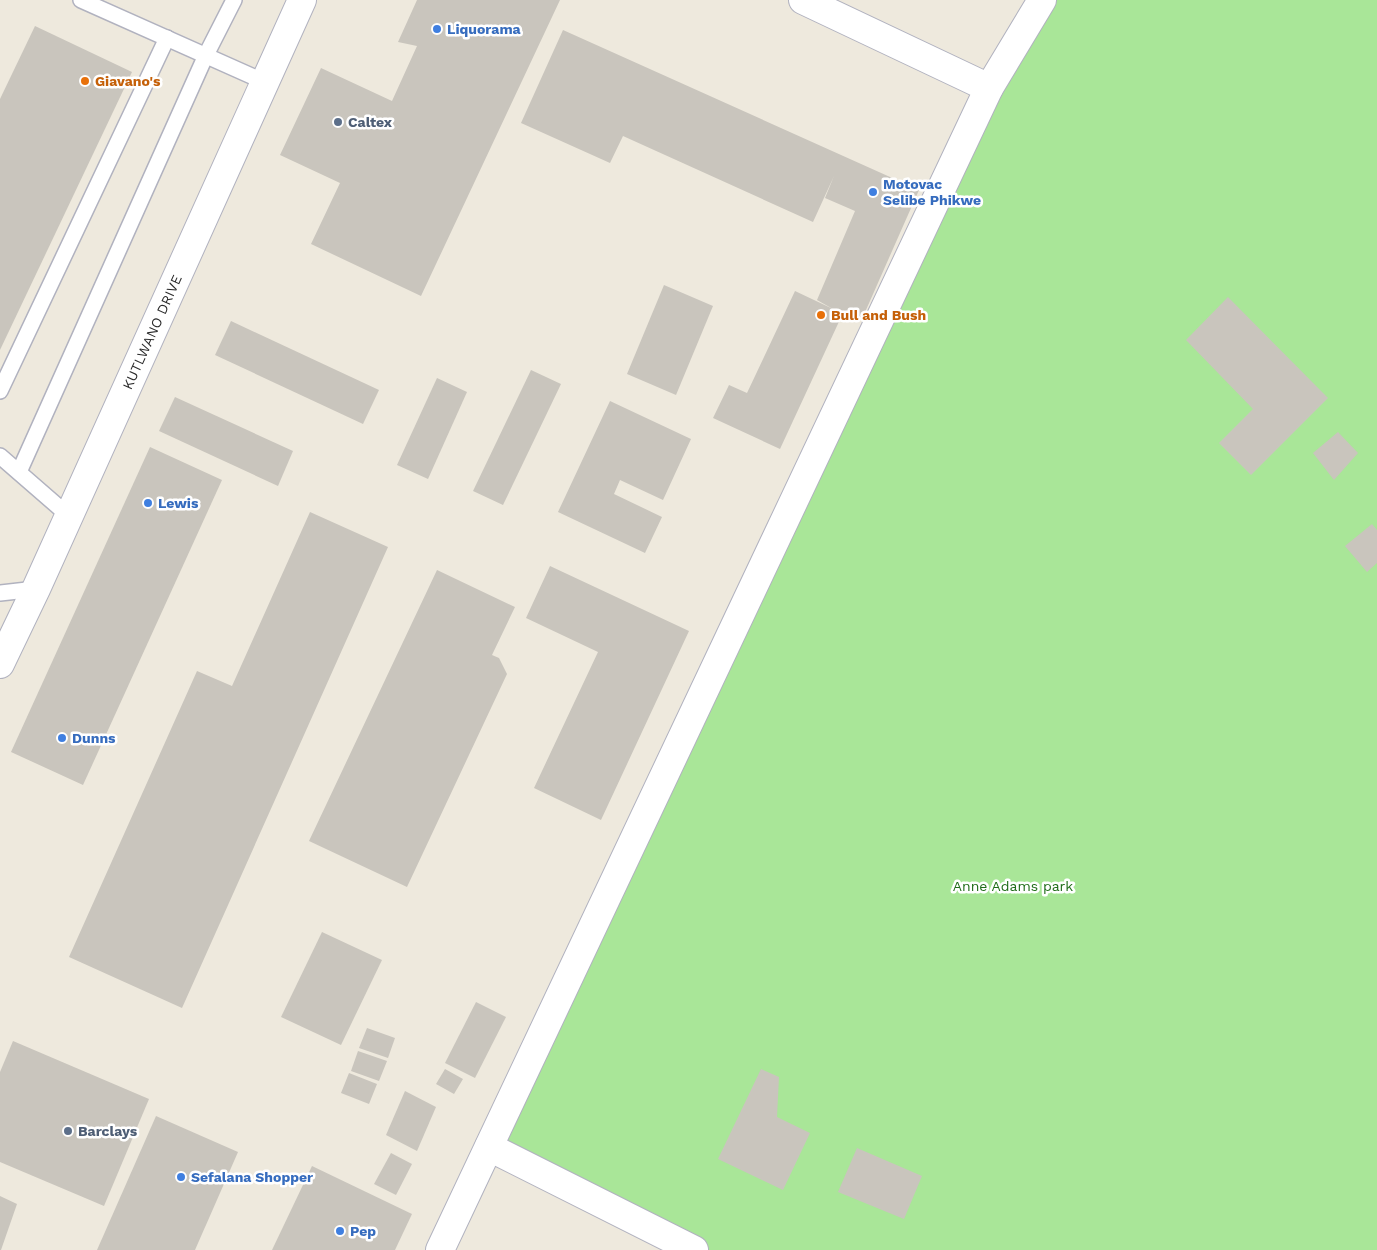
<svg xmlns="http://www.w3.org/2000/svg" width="1377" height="1250" viewBox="0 0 1377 1250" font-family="'Work Sans',sans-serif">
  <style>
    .green { fill: #a9e698 }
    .building { fill: #c9c5bd }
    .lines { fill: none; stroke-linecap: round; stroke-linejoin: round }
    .lane-casing { stroke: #b1b2bf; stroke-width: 18 }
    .street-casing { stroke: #b1b2bf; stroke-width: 30 }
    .secondary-casing { stroke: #b1b2bf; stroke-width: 30 }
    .lane { stroke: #fff; stroke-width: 15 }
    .street { stroke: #fff; stroke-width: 28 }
    .secondary { stroke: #fff; stroke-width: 28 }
    .shop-dot { fill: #3f7fe0; stroke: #fff; stroke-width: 2 }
    .food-dot { fill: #e8710a; stroke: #fff; stroke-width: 2 }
    .service-dot { fill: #5c6f8a; stroke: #fff; stroke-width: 2 }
    .labels { text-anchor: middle; stroke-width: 5; stroke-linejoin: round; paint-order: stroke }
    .shop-label { font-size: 14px; font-weight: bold; fill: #366cbe; stroke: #fff; text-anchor: start }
    .food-label { font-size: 14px; font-weight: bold; fill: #c56008; stroke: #fff; text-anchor: start }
    .service-label { font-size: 14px; font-weight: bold; fill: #4e5e75; stroke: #fff; text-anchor: start }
    .street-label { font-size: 14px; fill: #2b2b2b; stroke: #fff }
    .park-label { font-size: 14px; fill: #1f6c18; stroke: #fff }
  </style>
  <rect width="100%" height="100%" fill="#eee9dd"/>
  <polygon class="green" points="1044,0 1377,0 1377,1250 690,1250 489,1147"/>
  <g class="building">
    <polygon points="417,0 560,0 421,296 311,244 340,183 280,155 321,68 392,101 417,46 398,42"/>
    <polygon points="35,26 132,72 0,350 0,99"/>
    <polygon points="563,30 919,190 862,319 843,313 780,449 713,418 729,385 747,393 795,291 833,309 817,300 855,211 825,198 834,176 813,222 623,136 610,163 521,123"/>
    <polygon points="664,285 713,306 676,395 627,374"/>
    <polygon points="1228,297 1328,398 1251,475 1219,443 1253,409 1186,340"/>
    <polygon points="231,321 379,390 363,424 215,355"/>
    <polygon points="531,370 561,384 503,505 473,491"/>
    <polygon points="437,378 467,392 428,479 397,465"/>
    <polygon points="175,397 293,451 278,486 159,431"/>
    <polygon points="610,401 691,439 663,500 620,480 614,494 662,517 645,553 558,512"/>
    <polygon points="1338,432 1358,453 1334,480 1313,453"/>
    <polygon points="150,447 222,480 83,785 11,752"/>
    <polygon points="310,512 388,547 182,1008 69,957 197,671 232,686"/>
    <polygon points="1372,524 1377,530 1377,563 1367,572 1345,546"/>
    <polygon points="550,566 689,631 601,820 534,788 598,652 526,618"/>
    <polygon points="437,570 515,607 492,655 499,658 507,674 407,887 309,841"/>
    <polygon points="322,932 382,960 341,1045 281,1017"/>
    <polygon points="476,1002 506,1017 475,1078 445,1063"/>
    <polygon points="367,1028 395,1038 388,1058 359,1048"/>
    <polygon points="13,1041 149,1099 104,1206 0,1162 0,1072"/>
    <polygon points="358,1051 387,1061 379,1081 351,1071"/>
    <polygon points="445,1069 463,1079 454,1094 436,1084"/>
    <polygon points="761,1069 779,1077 777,1117 810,1133 783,1190 718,1159"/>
    <polygon points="349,1073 377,1084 369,1104 341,1093"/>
    <polygon points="405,1091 436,1107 417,1151 386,1135"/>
    <polygon points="156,1116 238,1152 195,1250 97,1250"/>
    <polygon points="857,1148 922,1176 904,1219 838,1192"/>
    <polygon points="391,1153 412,1164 396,1195 374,1184"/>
    <polygon points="312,1166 412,1214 395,1250 272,1250"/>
    <polygon points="0,1196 17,1204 1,1250 0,1250"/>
  </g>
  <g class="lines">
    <g class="lane-casing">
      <g id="lane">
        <polyline points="81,0 265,82"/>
        <polyline points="0,391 167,38"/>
        <polyline points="0,456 69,516"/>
        <polyline points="19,472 206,55 234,0"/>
        <polyline points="0,593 36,589"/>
      </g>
    </g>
    <g class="street-casing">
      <g id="street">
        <polyline points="803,0 989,88"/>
        <polyline points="489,1147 694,1250"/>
        <polyline points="440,1250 989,88 1042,0"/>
      </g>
    </g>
    <g class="secondary-casing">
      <g id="secondary">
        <path id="s1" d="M0,664L36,589L302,0"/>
      </g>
    </g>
    <use href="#lane" class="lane"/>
    <use href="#street" class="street"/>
    <use href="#secondary" class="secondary"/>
  </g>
  <g class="shop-dot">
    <circle cx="437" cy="29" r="5"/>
    <circle cx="873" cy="192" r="5"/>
    <circle cx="148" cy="503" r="5"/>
    <circle cx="62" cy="738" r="5"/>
    <circle cx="181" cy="1177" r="5"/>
    <circle cx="340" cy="1231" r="5"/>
  </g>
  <g class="food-dot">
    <circle cx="85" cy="81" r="5"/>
    <circle cx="821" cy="315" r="5"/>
  </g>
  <g class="service-dot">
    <circle cx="338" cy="122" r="5"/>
    <circle cx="68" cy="1131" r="5"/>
  </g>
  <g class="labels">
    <g class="shop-label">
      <text x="447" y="34">Liquorama</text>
      <text x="883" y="189">Motovac<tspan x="883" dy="16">Selibe Phikwe</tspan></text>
      <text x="158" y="508">Lewis</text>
      <text x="72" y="743">Dunns</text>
      <text x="191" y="1182">Sefalana Shopper</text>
      <text x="350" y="1236">Pep</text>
    </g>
    <g class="food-label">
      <text x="95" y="86">Giavano's</text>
      <text x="831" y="320">Bull and Bush</text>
    </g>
    <g class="service-label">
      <text x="348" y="127">Caltex</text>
      <text x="78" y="1136">Barclays</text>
    </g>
    <g class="street-label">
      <text dy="5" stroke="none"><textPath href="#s1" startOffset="365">KUTLWANO DRIVE</textPath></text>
    </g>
    <g class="park-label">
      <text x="1013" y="891">Anne Adams park</text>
    </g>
  </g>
</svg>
